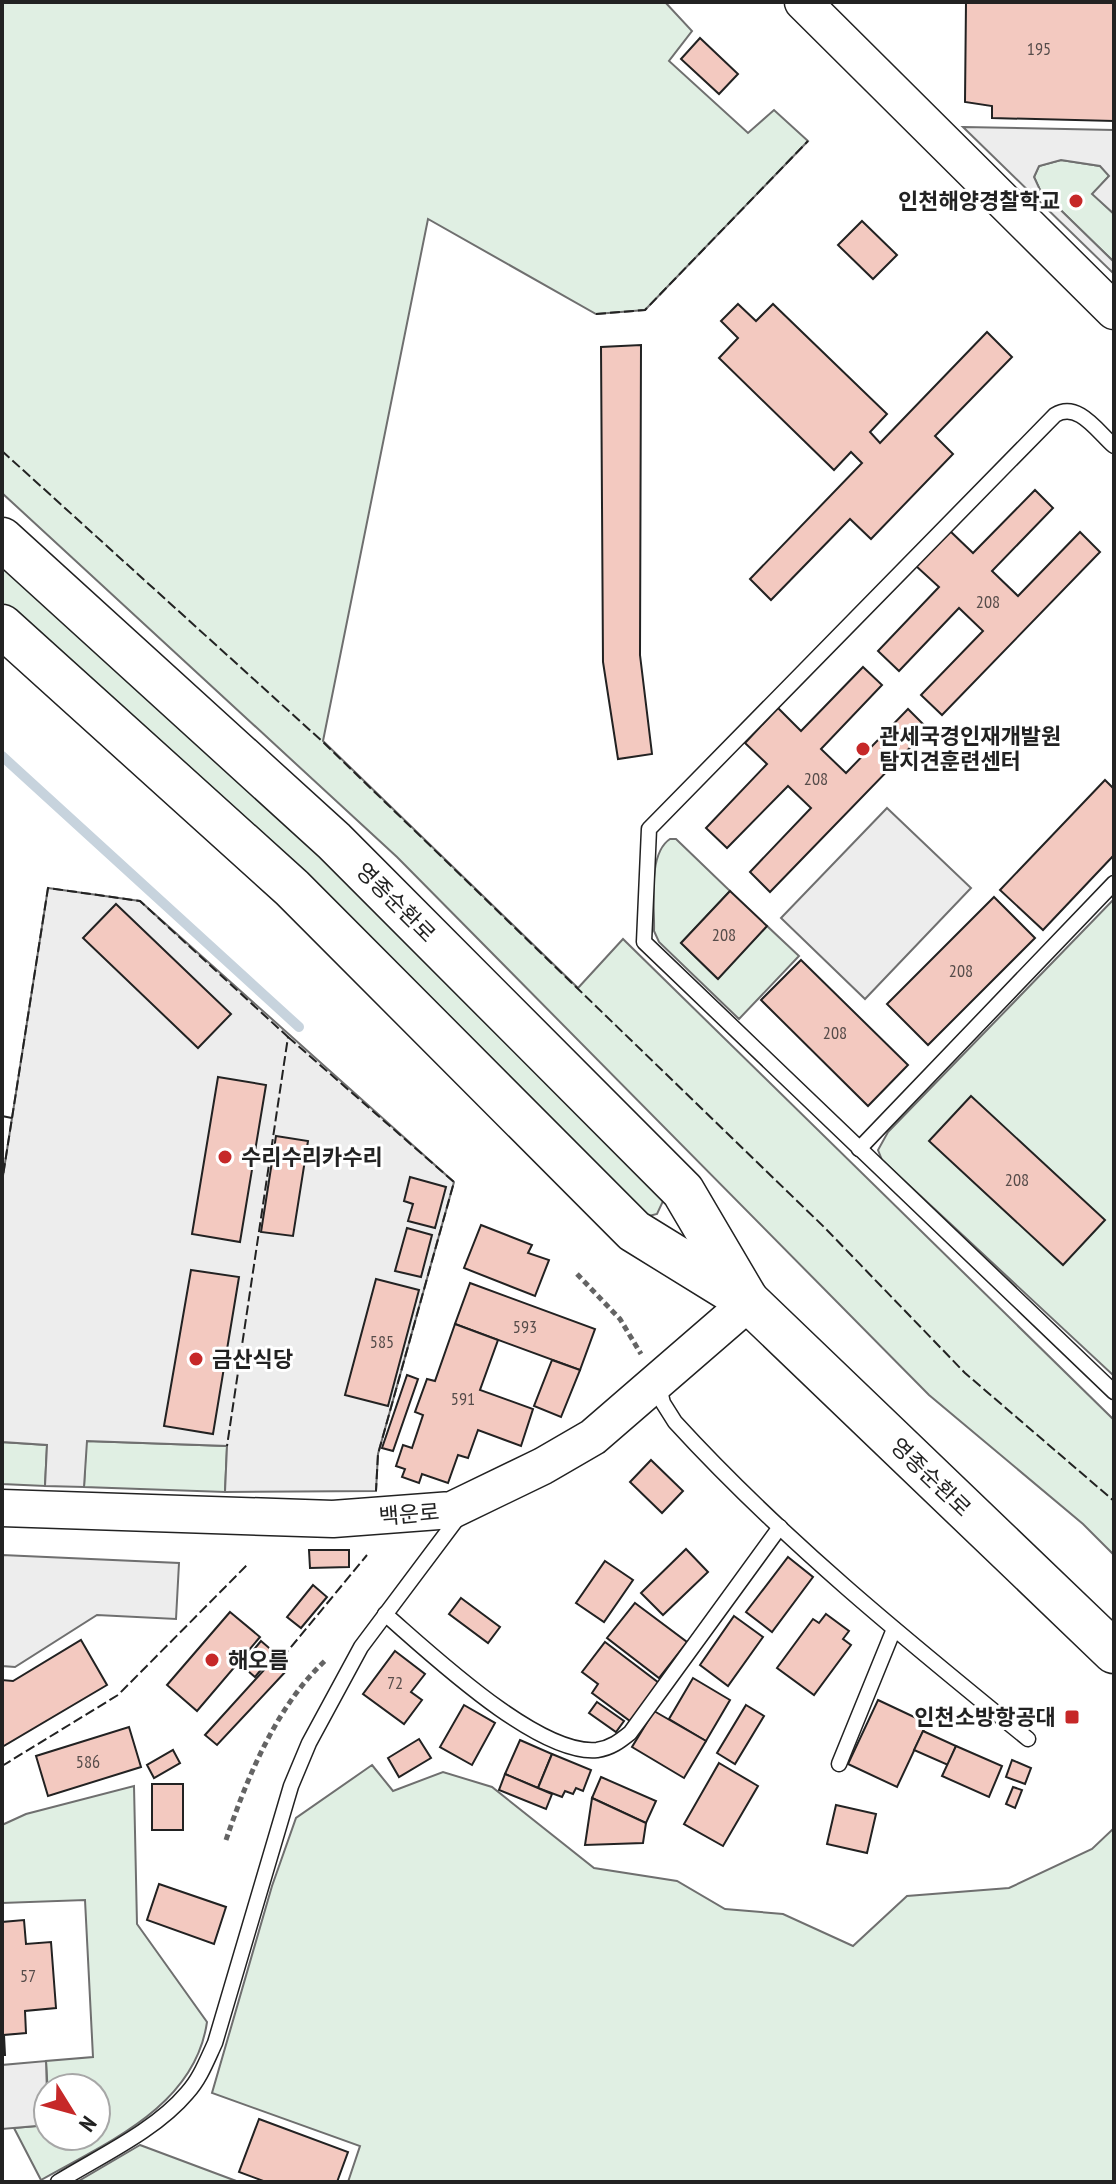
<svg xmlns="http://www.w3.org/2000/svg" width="1116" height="2184" viewBox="0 0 1116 2184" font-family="'PT Sans Narrow','Noto Sans KR',sans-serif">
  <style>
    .green { fill: #e0efe3; stroke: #6f6f6f; stroke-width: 2 }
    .parking { fill: #ededed; stroke: #6f6f6f; stroke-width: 2 }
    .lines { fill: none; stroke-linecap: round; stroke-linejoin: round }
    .stream { stroke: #c7d3dd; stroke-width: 10 }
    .building { fill: #f3c9c0; stroke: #222; stroke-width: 2 }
    .service-casing { stroke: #222; stroke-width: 17 }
    .tertiary-casing { stroke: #222; stroke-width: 39 }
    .secondary-casing { stroke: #222; stroke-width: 45 }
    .path { stroke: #646464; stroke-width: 5; stroke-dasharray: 6 4; stroke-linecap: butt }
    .service { stroke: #fff; stroke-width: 14 }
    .tertiary { stroke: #fff; stroke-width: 36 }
    .secondary { stroke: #fff; stroke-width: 42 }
    .fence { stroke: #222; stroke-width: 2; stroke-dasharray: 10 4; stroke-linecap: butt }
    .poi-dot { fill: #c62828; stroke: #fff; stroke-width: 3 }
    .labels { text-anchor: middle; stroke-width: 6; stroke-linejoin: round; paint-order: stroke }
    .number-label { font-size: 18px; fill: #564c4a }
    .poi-label { font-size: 22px; font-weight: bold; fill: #222; stroke: #fff; text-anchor: start }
    .street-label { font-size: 22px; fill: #222; stroke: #fff }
  </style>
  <rect width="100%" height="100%" fill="#fff"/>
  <g class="green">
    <polygon points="2,2 665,2 692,31 669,61 748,133 774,110 808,141 645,310 596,314 428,219 323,741 578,988 623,939 1114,1420 1114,1555 1083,1524 929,1395 397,857 2,493"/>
    <polygon points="1061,160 1100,166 1110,175 1093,194 1114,214 1114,262 1040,190 1034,177 1039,166"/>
    <polygon points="2,559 299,830 664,1199 657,1214 649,1216 639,1213 314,890 2,605"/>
    <path d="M670,839H676L730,891L681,943L717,978L767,926L799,956L739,1019L659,942L654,931C655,906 647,854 670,839Z"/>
    <polygon points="1114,899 1114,1376 882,1160 878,1150 888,1132"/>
    <polygon points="86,1441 227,1446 225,1492 84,1487"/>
    <polygon points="2,1442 47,1445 45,1486 2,1484"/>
    <polygon points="372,1765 393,1791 443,1772 492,1787 594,1868 677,1881 725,1909 783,1914 853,1946 907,1896 1009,1888 1092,1849 1114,1828 1114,2182 348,2182 360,2146 212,2093 272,1886 296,1818"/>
    <path d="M134,1786L137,1924L207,2022C195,2106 108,2142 41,2180L14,2128L48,2125V2136H96V2088H48V2095L46,2061L93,2057L85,1900L2,1903V1825L26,1814Z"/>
    <polygon points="140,2145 239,2182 77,2182"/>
  </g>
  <g class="parking">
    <polygon points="963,127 1114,130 1114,214 1092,194 1109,176 1100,166 1061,160 1039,166 1034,177 1040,190 1114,262 1114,274"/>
    <polygon points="887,808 971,888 865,999 781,918"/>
    <polygon points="48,888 140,901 454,1182 378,1454 376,1491 225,1492 227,1446 87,1441 84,1487 45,1486 47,1445 2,1442 2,1182"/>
    <polygon points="2,1555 179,1563 176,1619 97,1615 15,1667 2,1666"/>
    <polygon points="46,2061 48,2125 2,2129 2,2065"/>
  </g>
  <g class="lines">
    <polyline class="stream" points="2,756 299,1027"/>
  </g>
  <g class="building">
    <polygon points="966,2 1114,2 1114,121 992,118 992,106 965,102"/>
    <polygon points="700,38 738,74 719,94 681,59"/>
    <polygon points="862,221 897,255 873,279 838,245"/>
    <polygon points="738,304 756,321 773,304 887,414 870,432 880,443 987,332 1012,357 935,436 953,454 871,539 850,519 771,600 750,579 862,463 851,452 834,470 719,358 738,338 721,321"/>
    <polygon points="641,345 640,655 652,754 618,759 603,662 601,347"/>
    <polygon points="1035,490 1053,508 992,571 1018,596 1080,532 1100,552 942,715 921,695 983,631 959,608 899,671 878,651 939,587 916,566 950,531 973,553"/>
    <polygon points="863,667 882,685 821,749 846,773 908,709 928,729 770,892 750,872 811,808 788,786 727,848 706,828 767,764 745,743 778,708 801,731"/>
    <polygon points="1105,780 1114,789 1114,855 1043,930 1000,890"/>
    <polygon points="730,891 767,926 718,979 681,943"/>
    <polygon points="994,897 1035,938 928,1045 887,1004"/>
    <polygon points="116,904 231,1014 198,1048 83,938"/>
    <polygon points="801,960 908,1065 868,1106 761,1000"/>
    <polygon points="218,1077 266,1085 240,1242 192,1234"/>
    <polygon points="971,1096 1105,1220 1063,1265 929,1141"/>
    <polygon points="276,1136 308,1141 293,1236 261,1232"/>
    <polygon points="410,1177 446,1187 435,1228 408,1221 413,1204 404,1201"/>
    <polygon points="481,1225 532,1245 528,1253 549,1260 535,1296 464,1268"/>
    <polygon points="407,1228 432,1235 421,1277 395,1271"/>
    <polygon points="191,1270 239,1277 213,1434 164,1426"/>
    <polygon points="376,1279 419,1290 388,1406 345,1395"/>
    <polygon points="470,1283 595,1329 580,1370 455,1324"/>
    <polygon points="455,1324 498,1340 480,1390 533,1409 521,1446 478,1430 468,1458 458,1455 448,1483 422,1474 419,1483 402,1477 405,1469 396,1466 403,1445 412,1448 423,1415 415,1412 427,1379 435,1381"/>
    <polygon points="552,1360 580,1370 561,1417 534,1406"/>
    <polygon points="407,1375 418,1379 393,1451 382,1448"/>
    <polygon points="651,1460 683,1491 662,1513 630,1482"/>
    <polygon points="686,1549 708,1572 663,1615 641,1593"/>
    <polygon points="309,1550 349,1550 349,1567 310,1568"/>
    <polygon points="788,1557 813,1577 772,1632 746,1612"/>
    <polygon points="605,1561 633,1580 604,1622 576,1603"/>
    <polygon points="313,1585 327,1597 301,1628 287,1617"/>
    <polygon points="461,1598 500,1627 488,1643 449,1614"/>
    <polygon points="635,1603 687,1642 659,1678 607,1638"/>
    <polygon points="230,1612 260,1637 197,1711 167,1685"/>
    <polygon points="826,1614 849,1631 843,1639 851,1645 814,1695 777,1668 813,1619 819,1623"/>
    <polygon points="734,1616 763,1637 728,1686 700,1665"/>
    <polygon points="81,1640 107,1685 2,1747 2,1680 13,1681"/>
    <polygon points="261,1641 275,1653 255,1677 241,1665"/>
    <polygon points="605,1642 659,1683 630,1721 592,1693 598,1684 582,1672"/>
    <polygon points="395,1651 425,1674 411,1692 422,1700 404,1724 363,1694"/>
    <polygon points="274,1659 287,1670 217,1745 205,1735"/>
    <polygon points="693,1678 730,1700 706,1741 669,1719"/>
    <polygon points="878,1700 927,1723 897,1787 848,1764"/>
    <polygon points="597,1702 624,1721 616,1732 589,1713"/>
    <polygon points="464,1705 495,1723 472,1765 440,1747"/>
    <polygon points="746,1705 764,1716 735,1764 717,1753"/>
    <polygon points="654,1711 706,1741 684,1778 632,1747"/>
    <polygon points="129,1727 141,1767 48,1796 36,1756"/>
    <polygon points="923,1731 956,1746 948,1765 914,1750"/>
    <polygon points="419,1739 431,1758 399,1777 388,1758"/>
    <polygon points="520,1740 552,1754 538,1788 505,1774"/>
    <polygon points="956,1746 1002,1766 989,1797 942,1776"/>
    <polygon points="173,1750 180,1763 154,1778 147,1765"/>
    <polygon points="552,1754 591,1770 583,1791 576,1788 573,1794 565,1791 562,1797 538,1788"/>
    <polygon points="1012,1760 1031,1768 1025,1784 1006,1777"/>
    <polygon points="719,1763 758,1786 723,1846 684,1824"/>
    <polygon points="505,1774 552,1794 546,1809 499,1790"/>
    <polygon points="601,1777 656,1801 646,1823 592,1798"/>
    <rect x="152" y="1784" width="31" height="46"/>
    <polygon points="1013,1787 1022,1790 1015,1808 1006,1804"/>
    <polygon points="592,1798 646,1823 643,1843 585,1845"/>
    <polygon points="836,1805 876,1814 867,1853 827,1844"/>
    <polygon points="159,1884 226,1907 214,1944 147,1920"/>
    <polygon points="24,1920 26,1944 51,1942 56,2008 25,2011 26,2033 4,2035 5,2055 2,2055 2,1922"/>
    <polygon points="259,2119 348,2152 337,2182 266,2182 239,2172"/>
  </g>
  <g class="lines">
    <g class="service-casing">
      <g id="service">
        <path d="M1114,446C1097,431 1078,401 1055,415L649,829L644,942L1114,1392"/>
        <polyline points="859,1149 1114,883"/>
        <path d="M658,1383L663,1403L675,1422C782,1539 905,1639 1028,1739"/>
        <path d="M385,1614C429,1652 538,1756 597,1750C611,1748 620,1741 630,1733L780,1527"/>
        <polyline points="839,1764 894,1629"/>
        <path d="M58,2182C100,2156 155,2131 187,2093C200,2079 207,2060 215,2043L291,1786L309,1743L361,1647L460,1515"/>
      </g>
    </g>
    <g class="tertiary-casing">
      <g id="tertiary">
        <polyline points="803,2 1114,311"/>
        <polyline points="2,1508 333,1519 452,1510 543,1466 593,1437 749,1302"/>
      </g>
    </g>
    <g class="secondary-casing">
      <g id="secondary">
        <polyline points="2,539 334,841 683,1191 746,1298"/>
        <polyline points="2,626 292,888 634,1231 749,1302 1114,1652"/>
      </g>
    </g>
    <g class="path">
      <polyline points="577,1274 620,1319 641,1354"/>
      <path d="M226,1840C247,1778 277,1704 327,1659"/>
    </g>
    <use href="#service" class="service"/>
    <use href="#tertiary" class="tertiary"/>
    <use href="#secondary" class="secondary"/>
    <g class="fence">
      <polyline points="596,314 645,310 808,141"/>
      <polyline points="2,451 323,742 824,1227 965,1373 1114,1501"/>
      <polyline points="288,1037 454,1182 378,1454 376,1491"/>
      <polyline points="2,1116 12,1118 2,1182"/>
      <polyline points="12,1118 48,888 140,901 288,1037 227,1446"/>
      <polyline points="282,1658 367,1555"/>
      <polyline points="2,1766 118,1695 249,1563"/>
    </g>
  </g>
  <g class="poi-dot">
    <circle cx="1076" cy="201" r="8"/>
    <circle cx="863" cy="749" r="8"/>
    <circle cx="225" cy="1157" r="8"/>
    <circle cx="196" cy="1359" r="8"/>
    <circle cx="212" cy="1660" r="8"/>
    <rect x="1064" y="1709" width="16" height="16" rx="4"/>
  </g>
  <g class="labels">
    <g class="number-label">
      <text x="1039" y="55">195</text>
      <text x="988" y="608">208</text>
      <text x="816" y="785">208</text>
      <text x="724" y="941">208</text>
      <text x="961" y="977">208</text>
      <text x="835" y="1039">208</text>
      <text x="1017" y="1186">208</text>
      <text x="525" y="1333">593</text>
      <text x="382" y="1348">585</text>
      <text x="463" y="1405">591</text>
      <text x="395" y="1689">72</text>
      <text x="88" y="1768">586</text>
      <text x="28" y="1982">57</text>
    </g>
    <g class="poi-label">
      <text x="1060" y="209" text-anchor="end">인천해양경찰학교</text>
      <text x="879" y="744">관세국경인재개발원<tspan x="879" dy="25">탐지견훈련센터</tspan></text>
      <text x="241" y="1165">수리수리카수리</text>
      <text x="212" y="1367">금산식당</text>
      <text x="228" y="1668">해오름</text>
      <text x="1056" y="1725" text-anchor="end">인천소방항공대</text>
    </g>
    <g class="street-label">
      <text transform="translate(396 902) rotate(45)" y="8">영종순환로</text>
      <text transform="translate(931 1477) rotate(44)" y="8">영종순환로</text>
      <text transform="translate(409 1514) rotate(-5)" y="8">백운로</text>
    </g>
  </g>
  <rect width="1116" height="2184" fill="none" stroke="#222222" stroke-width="8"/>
  <g transform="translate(72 2112) rotate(127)"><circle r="38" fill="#ffffff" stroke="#a7a7a7" stroke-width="2"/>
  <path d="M0-6L14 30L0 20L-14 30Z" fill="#c62828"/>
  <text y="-12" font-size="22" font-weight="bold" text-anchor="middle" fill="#222222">N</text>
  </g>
</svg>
